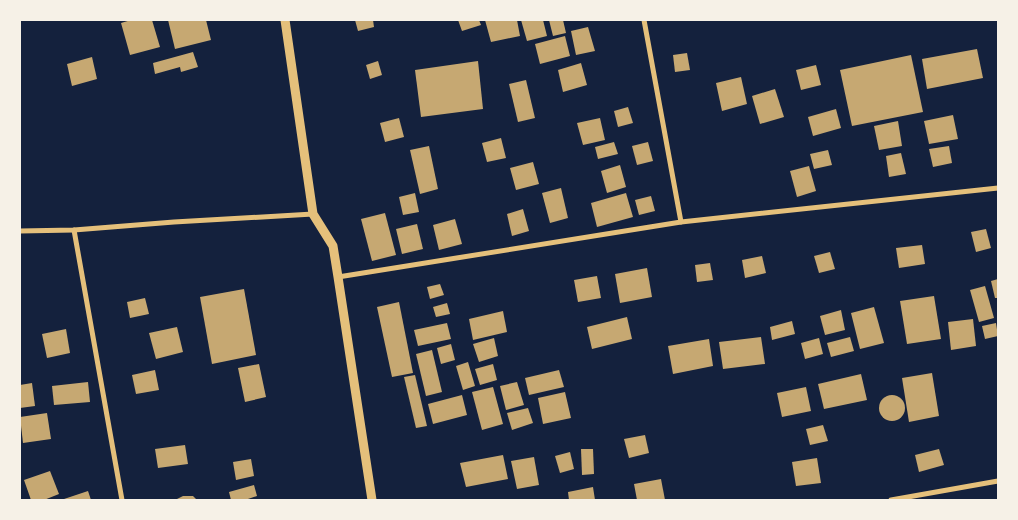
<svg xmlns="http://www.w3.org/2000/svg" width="1018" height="520" viewBox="0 0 1018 520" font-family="'Fira Sans Condensed',sans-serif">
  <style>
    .building { fill: #c6a872 }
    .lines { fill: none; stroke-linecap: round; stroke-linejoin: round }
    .minor { stroke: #e5c07b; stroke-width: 5 }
    .tertiary { stroke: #e5c07b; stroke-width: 9 }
  </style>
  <rect width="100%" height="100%" fill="#14213d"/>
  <g class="building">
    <polygon points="131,20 152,20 160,47 130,55 121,23"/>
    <polygon points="168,20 206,20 211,40 175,49"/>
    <polygon points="355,20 373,20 374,27 358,31"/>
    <polygon points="458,20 479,20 481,25 462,31"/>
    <polygon points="485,20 517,20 520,36 491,42"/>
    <polygon points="521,20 543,20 547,36 527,41"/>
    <polygon points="549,20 563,20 566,33 553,36"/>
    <polygon points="588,27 595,51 576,55 571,31"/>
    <polygon points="565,36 570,56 540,64 535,44"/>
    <polygon points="977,49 983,78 927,89 922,59"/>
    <polygon points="193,52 198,67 181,72 180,67 155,74 153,63"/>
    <polygon points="687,53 690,70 675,72 673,55"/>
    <polygon points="911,55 923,112 852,126 840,70"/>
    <polygon points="92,57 97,79 72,86 67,64"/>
    <polygon points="378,61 382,75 370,79 366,65"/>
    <polygon points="478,61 483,109 421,117 415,70"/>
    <polygon points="581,63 587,85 563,92 558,70"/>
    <polygon points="816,65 821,85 801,90 796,70"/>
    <polygon points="741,77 747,104 722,111 716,83"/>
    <polygon points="526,80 535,118 518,122 509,84"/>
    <polygon points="775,89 784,117 760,124 752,96"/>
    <polygon points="628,107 633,123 618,127 614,111"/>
    <polygon points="836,109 841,128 813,136 808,117"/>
    <polygon points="953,115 958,139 929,144 924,121"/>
    <polygon points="399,118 404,137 385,142 380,123"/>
    <polygon points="600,118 605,140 583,145 577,123"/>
    <polygon points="898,121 902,146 879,150 874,126"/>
    <polygon points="501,138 506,158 487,162 482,143"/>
    <polygon points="614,142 618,154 598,159 595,147"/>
    <polygon points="648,142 653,161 637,165 632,146"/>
    <polygon points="429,146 438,189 420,194 410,150"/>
    <polygon points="949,146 952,163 933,167 929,149"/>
    <polygon points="828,150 832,165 814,169 810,154"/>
    <polygon points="901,153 906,174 889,177 886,156"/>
    <polygon points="533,162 539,184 516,190 510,168"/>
    <polygon points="620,165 626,187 607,193 601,171"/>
    <polygon points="809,166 816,191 797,197 790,171"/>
    <polygon points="561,188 568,218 550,223 542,193"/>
    <polygon points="415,193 419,212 403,215 399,197"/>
    <polygon points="626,193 633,217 597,227 591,203"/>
    <polygon points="651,196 655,211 639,215 635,200"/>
    <polygon points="523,209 529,231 512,236 507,214"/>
    <polygon points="385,213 396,255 372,261 361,219"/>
    <polygon points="455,219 462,244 439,250 433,225"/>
    <polygon points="417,224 423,249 402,254 396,229"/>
    <polygon points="986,229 991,248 976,252 971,232"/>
    <polygon points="922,245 925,264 899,268 896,248"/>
    <polygon points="830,252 835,269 819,273 814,256"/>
    <polygon points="762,256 766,273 745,278 742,260"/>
    <polygon points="710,263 713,280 697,282 695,265"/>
    <polygon points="647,268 652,297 620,303 615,274"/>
    <polygon points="597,276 601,298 578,302 574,280"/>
    <polygon points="998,279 998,298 995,298 991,281"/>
    <polygon points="440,284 444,295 430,299 427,287"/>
    <polygon points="985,286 994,318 979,322 970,290"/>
    <polygon points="244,289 256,355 212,364 200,297"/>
    <polygon points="934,296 941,339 907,344 900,301"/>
    <polygon points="145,298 149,314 130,318 127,302"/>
    <polygon points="399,302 413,373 392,377 377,307"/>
    <polygon points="447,303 450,314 436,317 433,307"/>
    <polygon points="874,307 884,343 860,349 851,313"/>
    <polygon points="841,310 845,330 825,335 820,316"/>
    <polygon points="503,311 507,332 473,340 469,319"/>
    <polygon points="627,317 632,339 592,349 587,327"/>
    <polygon points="973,319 976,346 951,350 948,322"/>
    <polygon points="792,321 795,334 772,340 770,327"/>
    <polygon points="447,323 451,339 418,346 414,330"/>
    <polygon points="996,323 998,336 985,339 982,326"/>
    <polygon points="177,327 183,352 156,359 149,333"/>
    <polygon points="66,329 70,353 47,358 42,334"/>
    <polygon points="761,337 765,364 723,369 719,342"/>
    <polygon points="850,337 854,351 831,357 827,343"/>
    <polygon points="494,338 498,356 479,362 473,344"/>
    <polygon points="819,338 823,354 805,359 801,343"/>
    <polygon points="709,339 713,366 673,374 668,346"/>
    <polygon points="451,344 455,360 441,364 437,348"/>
    <polygon points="432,350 442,392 426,396 416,354"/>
    <polygon points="468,362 475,386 463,390 456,366"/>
    <polygon points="259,364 266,397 245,402 238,368"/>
    <polygon points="493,364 497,380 480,385 475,369"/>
    <polygon points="155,370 159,390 136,394 132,375"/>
    <polygon points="559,370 564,387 529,395 525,378"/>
    <polygon points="932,373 939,416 909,422 902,378"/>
    <polygon points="861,374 867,400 824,409 818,384"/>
    <polygon points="415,375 427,426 416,428 404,377"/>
    <polygon points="88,382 90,402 54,405 52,386"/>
    <polygon points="517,382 524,405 506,410 500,386"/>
    <polygon points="32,383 35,406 20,408 20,385"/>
    <polygon points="493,387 503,424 482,430 472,392"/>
    <polygon points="806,387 811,411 782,417 777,393"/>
    <polygon points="565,392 571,418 543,424 538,398"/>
    <polygon points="462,395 467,415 433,424 428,404"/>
    <circle cx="892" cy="408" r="13"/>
    <polygon points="528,408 533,423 512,430 507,413"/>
    <polygon points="47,413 51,439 23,443 20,417"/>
    <polygon points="823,425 828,441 810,445 806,429"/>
    <polygon points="645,435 649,453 629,458 624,439"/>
    <polygon points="185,445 188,464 158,468 155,449"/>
    <polygon points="581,449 593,449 594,474 582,475"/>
    <polygon points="939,449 944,465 919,472 915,455"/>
    <polygon points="570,452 574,469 560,473 555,456"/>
    <polygon points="503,455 508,479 466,487 460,463"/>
    <polygon points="534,457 539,485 517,489 511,461"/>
    <polygon points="817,458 821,483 796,486 792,462"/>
    <polygon points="251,459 254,476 236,480 233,462"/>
    <polygon points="50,471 59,494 44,500 31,500 24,480"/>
    <polygon points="661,479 665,500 637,500 634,484"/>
    <polygon points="254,485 257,496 245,500 231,500 229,492"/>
    <polygon points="593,487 595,500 569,500 568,492"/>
    <polygon points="88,491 91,500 61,500"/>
    <polygon points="183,496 193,496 197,500 175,500"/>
  </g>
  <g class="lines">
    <g class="minor">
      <polyline points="644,20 681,222"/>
      <polyline points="74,230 122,500"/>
      <polyline points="20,231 74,230 174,222 313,214"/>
      <polyline points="338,277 681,222 998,188"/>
      <polyline points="891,500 998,481"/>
    </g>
    <polyline class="tertiary" points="285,20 313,214 333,246 338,277 372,500"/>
  </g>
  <rect width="1018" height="520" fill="none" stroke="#f6f1e7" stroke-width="42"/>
</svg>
